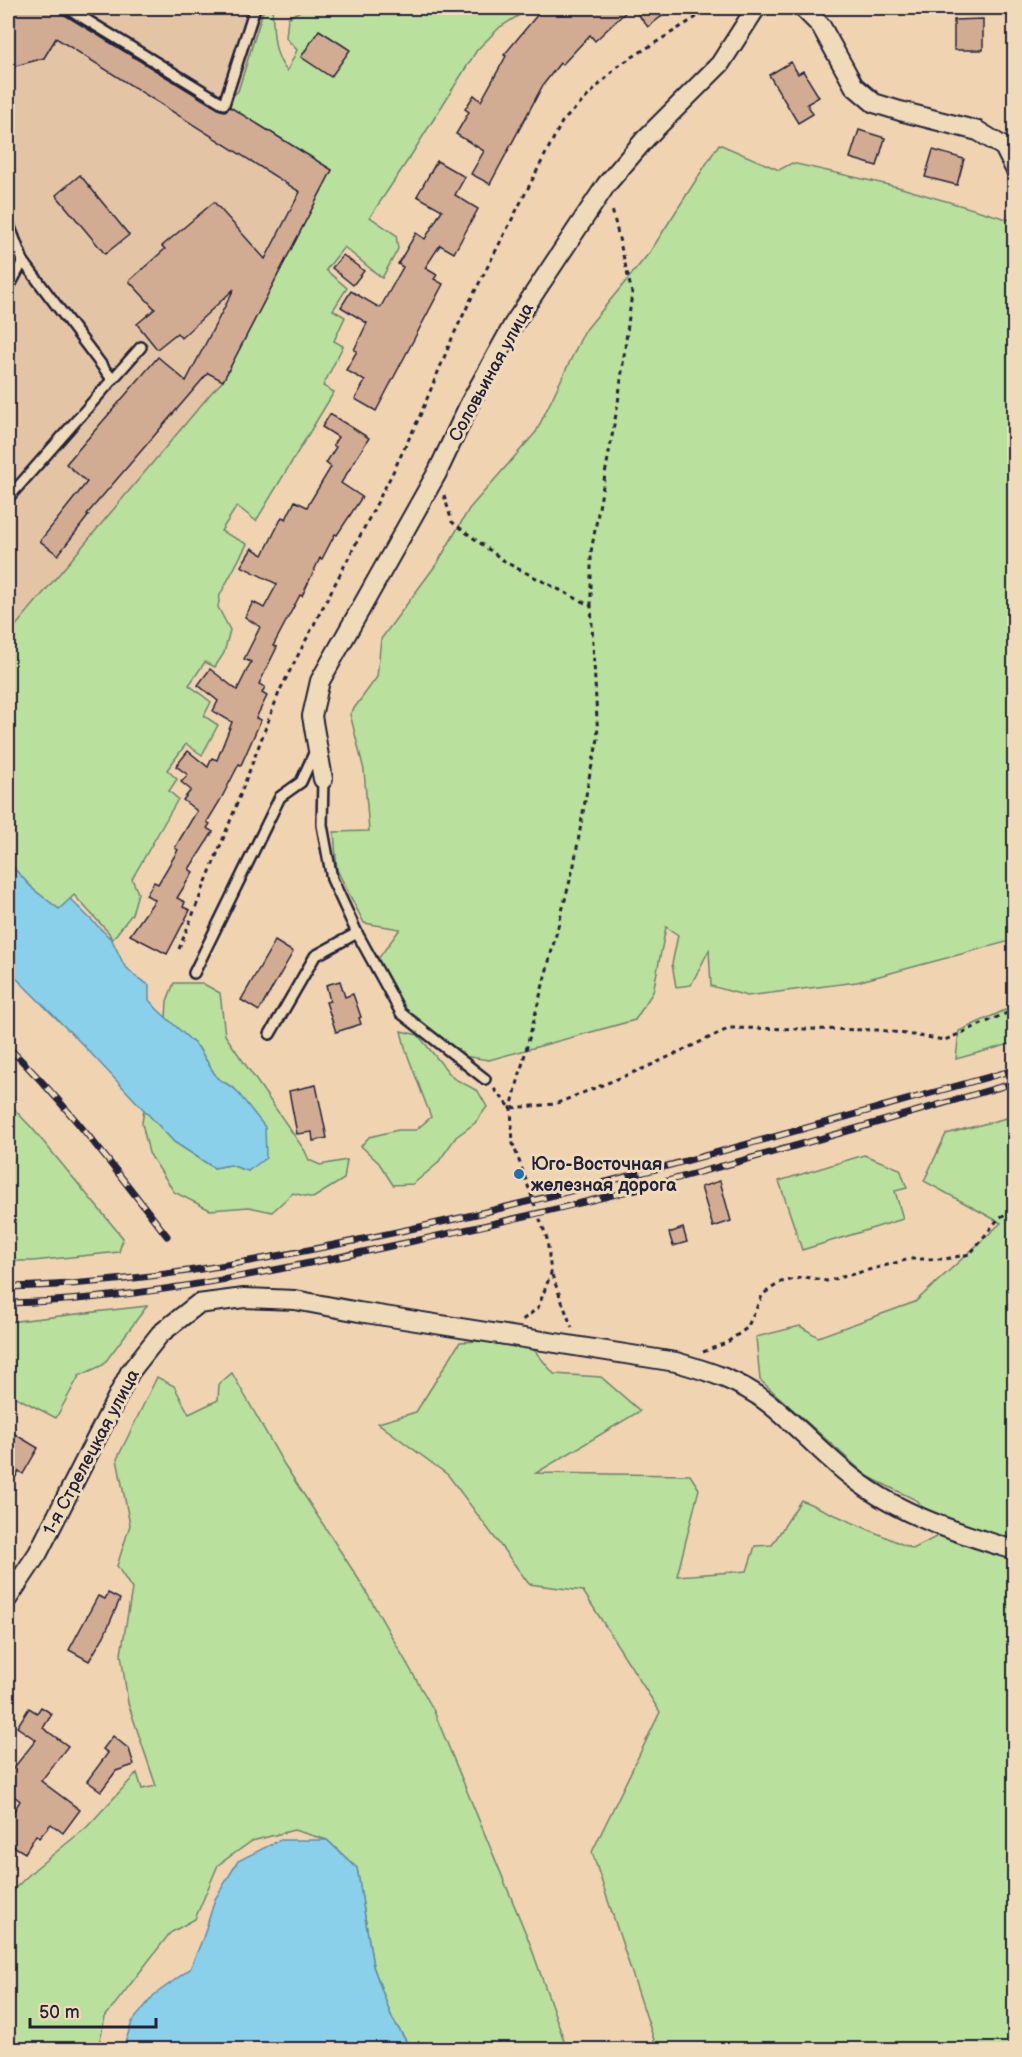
<svg xmlns="http://www.w3.org/2000/svg" width="1022" height="2057" viewBox="0 0 1022 2057" font-family="'Balsamiq Sans',sans-serif">
  <style>
    .built { fill: #e3c5a6 }
    .green { fill: #b9e09c; stroke: #6e816c; stroke-width: 1.5 }
    .water { fill: #8ad0eb; stroke: #608aa5; stroke-width: 1.5 }
    .building { fill: #d2ac92; stroke: #22223b; stroke-width: 1.5 }
    .lines { fill: none; stroke-linecap: round; stroke-linejoin: round }
    .service-casing { stroke: #22223b; stroke-width: 14 }
    .minor-casing { stroke: #22223b; stroke-width: 22 }
    .path { stroke: #22223b; stroke-width: 3; stroke-dasharray: 4.5 4.5; stroke-linecap: butt }
    .service { stroke: #efdab9; stroke-width: 9 }
    .minor { stroke: #efdab9; stroke-width: 18 }
    .rail-casing { stroke: #22223b; stroke-width: 7 }
    .rail { stroke: #efdab9; stroke-width: 4.5; stroke-dasharray: 14; stroke-linecap: butt }
    .poi-dot { fill: #1f6fb2; stroke: #efdab9; stroke-width: 2 }
    .labels { text-anchor: middle; stroke-width: 6; stroke-linejoin: round; paint-order: stroke }
    .street-label { font-size: 18px; fill: #22223b; stroke: #efdab9 }
    .poi-label { font-size: 18px; font-weight: bold; fill: #22223b; stroke: #efdab9; text-anchor: start }
  </style>
  <rect width="100%" height="100%" fill="#f0d4b2"/>
  <filter id="ink" filterUnits="userSpaceOnUse"><feTurbulence type="fractalNoise" baseFrequency=".0167" numOctaves="2"/><feDisplacementMap in="SourceGraphic" scale="12" xChannelSelector="R" yChannelSelector="G"/><feConvolveMatrix kernelMatrix="1 2 1 2 8 2 1 2 1" color-interpolation-filters="sRGB"/></filter>
  <g filter="url(#ink)">
    <polygon class="built" points="8,8 264,8 238,91 225,104 332,170 223,381 212,392 8,635"/>
    <g class="green">
      <path d="M264,8H272C274,30 272,53 287,71L297,50L286,38L288,18L305,8H531L500,27L477,50L410,157L370,217L396,235L398,249L382,278L344,247L326,270L347,288L333,310L345,317L334,341L343,346L323,386L334,392L256,521L237,506L221,531L247,544L220,595L218,607L230,630L224,653L215,667L205,662L189,685L211,702L204,716L218,725L202,755L186,744L167,770L177,779L169,791L178,799L132,879L138,893L132,914L112,940L109,933L74,895L60,910L34,890L8,862V635L212,392L223,381L332,170L224,104L238,91Z"/>
      <polygon points="719,144 779,170 792,163 898,187 1014,221 1014,940 857,982 747,996 711,986 709,950 691,985 676,987 672,964 678,935 666,927 653,992 635,1020 489,1060 463,1056 408,1013 393,991 378,959 400,929 364,923 337,870 334,832 369,831 364,770 350,714 377,677 381,639 438,562 469,509 536,432 584,332 650,252"/>
      <polygon points="174,983 202,983 220,993 225,1035 305,1151 309,1160 320,1165 347,1160 344,1179 313,1198 293,1193 272,1212 249,1207 210,1210 174,1192 149,1153 142,1123 144,1109 174,1142 214,1168 230,1165 248,1171 235,1089 217,1078 198,1047 166,1019 167,1001"/>
      <polygon points="1014,1006 1014,1043 956,1059 959,1031"/>
      <polygon points="401,1031 418,1035 453,1078 478,1091 487,1107 475,1123 456,1137 437,1164 413,1184 393,1185 379,1163 361,1146 369,1137 398,1130 416,1130 431,1117 406,1051"/>
      <polygon points="8,1103 32,1128 123,1238 119,1252 33,1261 8,1261"/>
      <polygon points="1014,1116 1014,2049 657,2049 592,1852 660,1712 583,1591 529,1584 448,1475 378,1423 416,1412 460,1342 525,1339 554,1374 601,1377 640,1411 536,1473 690,1475 699,1489 677,1576 747,1571 755,1546 772,1545 801,1500 913,1549 938,1536 918,1501 867,1476 760,1380 756,1337 800,1326 818,1337 915,1302 1001,1223 924,1181 946,1134"/>
      <polygon points="864,1155 900,1169 907,1188 895,1191 903,1219 802,1250 779,1181"/>
      <polygon points="147,1306 103,1365 79,1376 56,1418 8,1393 8,1322"/>
      <polygon points="232,1373 284,1464 361,1583 433,1709 529,1941 567,2049 411,2049 392,2018 373,1966 357,1868 327,1840 294,1830 252,1841 218,1865 195,1919 170,1933 105,2017 98,2049 8,2050 8,1895 35,1869 87,1827 137,1773 142,1789 156,1786 128,1703 121,1654 132,1589 117,1566 130,1525 117,1459 157,1377 174,1386 189,1414 218,1400 219,1384"/>
    </g>
    <g class="water">
      <polygon points="8,862 34,890 59,909 70,899 112,940 124,965 136,977 149,985 149,1000 157,1009 198,1047 217,1078 235,1089 265,1127 266,1158 248,1171 230,1165 214,1168 174,1142 84,1046 8,970"/>
      <polygon points="280,1840 327,1840 357,1868 373,1966 392,2018 411,2049 123,2049 132,2022 154,1995 190,1969 203,1938 215,1899 238,1861"/>
    </g>
    <g class="building">
      <polygon points="8,8 60,8 63,14 220,110 225,111 230,107 332,170 223,381 208,373 87,514 89,515 58,555 40,541 87,482 66,464 158,357 186,381 234,289 181,338 177,333 157,349 137,324 155,309 129,281 165,249 162,246 214,202 265,259 300,192 56,38 44,58 8,68"/>
      <polygon points="543,8 630,8 595,41 590,35 562,65 560,63 543,85 490,184 471,174 484,151 456,134 469,112 465,109 474,95 481,101 506,56 504,55"/>
      <polygon points="633,8 658,8 663,15 648,27"/>
      <polygon points="983,19 983,50 954,50 954,20"/>
      <polygon points="319,30 350,50 331,77 301,57"/>
      <polygon points="791,62 798,74 803,71 819,97 807,104 813,114 798,123 769,75"/>
      <polygon points="859,130 885,138 877,166 850,158"/>
      <polygon points="933,150 964,159 957,185 925,177"/>
      <polygon points="437,161 465,177 455,195 478,209 454,253 440,245 425,268 437,275 434,279 443,284 376,411 355,399 365,381 346,370 357,351 354,350 367,323 341,307 351,291 380,308 403,267 398,264 416,233 425,239 442,210 417,196"/>
      <polygon points="80,175 129,235 105,254 56,195"/>
      <polygon points="343,255 364,271 353,285 332,268"/>
      <polygon points="330,414 369,438 341,483 362,497 337,535 335,534 322,559 320,558 302,596 300,595 273,646 277,647 259,684 265,687 262,693 267,696 256,718 261,720 241,765 239,764 221,799 207,822 210,824 207,828 213,832 189,869 193,872 177,898 185,902 183,907 190,910 167,954 130,935 155,900 146,895 154,882 158,884 178,850 175,848 180,839 197,811 183,800 191,790 181,782 188,775 176,766 188,751 208,767 212,758 217,760 232,722 213,711 218,701 198,685 210,669 237,690 251,662 244,659 260,627 245,617 253,602 264,608 277,584 241,566 252,548 263,555 282,517 286,519 295,501 307,507 331,467 326,463 336,447 333,445 338,437 322,427"/>
      <polygon points="275,941 293,952 259,1011 241,1000"/>
      <polygon points="340,981 345,997 353,994 361,1017 359,1018 361,1024 336,1032 326,1002 330,1001 326,985"/>
      <polygon points="316,1085 327,1138 313,1141 312,1132 297,1134 289,1091"/>
      <polygon points="720,1181 731,1221 713,1227 701,1187"/>
      <polygon points="683,1228 687,1242 673,1246 669,1233"/>
      <polygon points="8,1430 38,1448 23,1474 19,1471 8,1490"/>
      <polygon points="108,1593 120,1599 104,1636 89,1661 69,1650 98,1596 105,1599"/>
      <polygon points="41,1707 52,1714 43,1728 68,1746 41,1781 80,1810 63,1833 51,1824 39,1838 36,1835 25,1853 8,1843 8,1821 20,1801 8,1791 8,1775 36,1740 17,1727 29,1708 37,1713"/>
      <polygon points="113,1736 129,1749 134,1765 116,1771 101,1791 87,1781 108,1753 103,1749"/>
    </g>
    <g class="lines">
      <g class="service-casing">
        <g id="service">
          <polyline points="67,8 224,104 255,8"/>
          <polyline points="8,222 23,261 112,379"/>
          <polyline points="8,289 23,261"/>
          <polyline points="9,497 141,347"/>
          <polyline points="323,779 322,825 332,879 357,933 401,1013 485,1079"/>
          <polyline points="194,973 280,797 301,782 315,751"/>
          <polyline points="270,1034 315,956 357,933"/>
        </g>
      </g>
      <g class="minor-casing">
        <g id="minor">
          <polyline points="803,8 821,26 854,86 874,103 900,111 978,131 1004,147 1014,167"/>
          <polyline points="323,779 312,716 320,681 437,473 470,403 513,325 606,185 646,138 720,64 756,8"/>
          <path d="M8,1598L38,1553L130,1372L160,1334L198,1304L244,1298L295,1300L359,1312L676,1362C708,1371 740,1381 767,1402C797,1425 822,1454 853,1478C900,1515 958,1533 1014,1550"/>
        </g>
      </g>
      <g class="path">
        <polyline points="444,495 452,522 507,563 591,606 598,739 589,778 574,865 511,1108 513,1144 547,1239 551,1273 538,1308 521,1321"/>
        <polyline points="591,606 591,552 618,403 632,293 612,209"/>
        <polyline points="179,949 233,814 280,690 391,476 419,418 453,336 471,299 562,122 618,66 711,8"/>
        <polyline points="494,1089 511,1108 555,1104 647,1067 730,1028 880,1030 945,1040 1014,1010"/>
        <polyline points="552,1275 572,1328"/>
        <polyline points="703,1352 726,1343 747,1328 763,1294 781,1282 805,1277 827,1281 910,1259 945,1259 970,1254 999,1218 1014,1209"/>
      </g>
      <use href="#service" class="service"/>
      <use href="#minor" class="minor"/>
      <g class="rail-casing">
        <g id="rail">
          <path d="M8,1047C67,1104 116,1171 167,1236"/>
          <path d="M8,1287C138,1284 265,1260 392,1233C602,1188 808,1127 1014,1070"/>
          <path d="M8,1303C132,1300 255,1275 377,1249C485,1226 593,1202 700,1172C805,1144 910,1113 1014,1083"/>
        </g>
      </g>
      <use href="#rail" class="rail"/>
    </g>
  </g>
  <circle class="poi-dot" cx="519" cy="1174" r="6"/>
  <g class="labels">
    <g class="street-label">
      <text transform="translate(491 372) rotate(-61)" y="6">Соловьиная улица</text>
      <text transform="translate(91 1452) rotate(-62)" y="6">1-я Стрелецкая улица</text>
    </g>
    <g class="poi-label">
      <text x="531" y="1170">Юго-Восточная<tspan x="531" dy="21">железная дорога</tspan></text>
    </g>
  </g>
  <rect width="1022" height="2057" fill="none" stroke="#efdab9" stroke-width="30"/>
  <rect x="15" y="15" width="992" height="2027" fill="none" stroke="#22223b" stroke-width="2" filter="url(#ink)"/>
  <path d="M30 2018v9h126v-9" fill="none" stroke="#22223b" stroke-width="3"/>
  <text x="39" y="2018" font-size="18" fill="#22223b" stroke="#efdab9" stroke-width="4.5" paint-order="stroke">50 m</text>
</svg>
